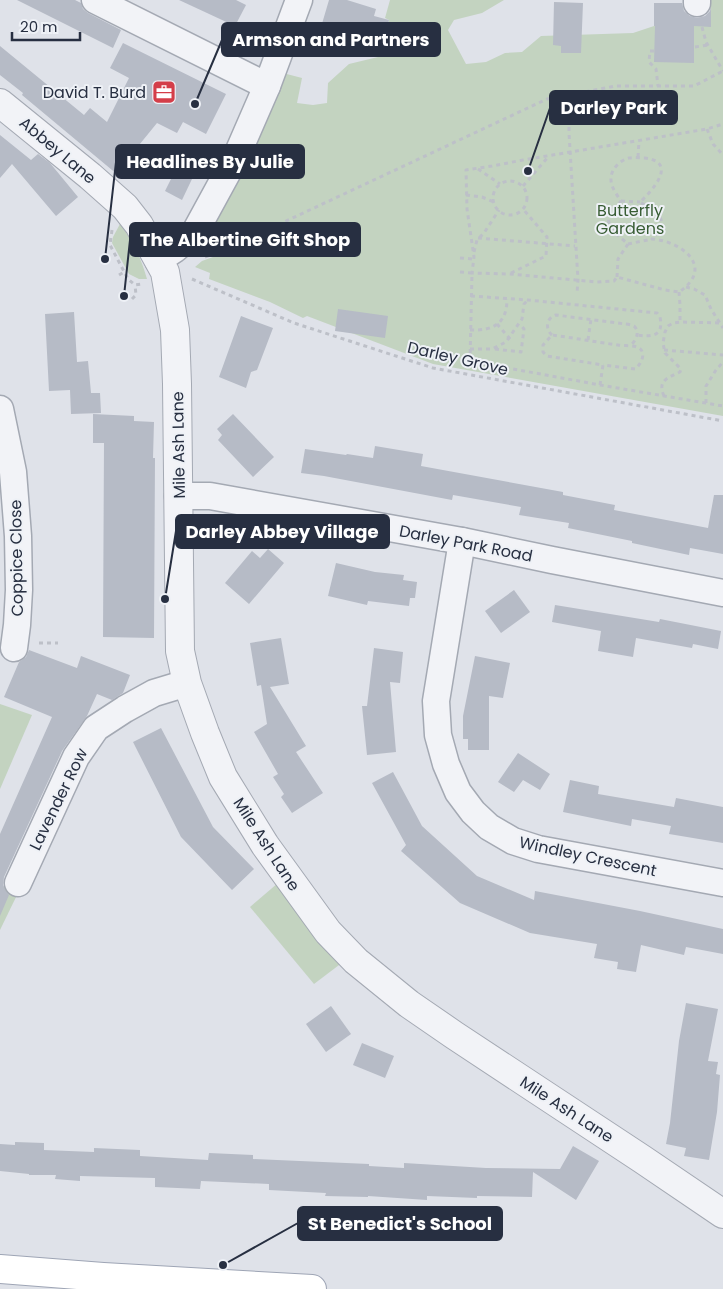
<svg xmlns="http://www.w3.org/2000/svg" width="723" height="1289" viewBox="0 0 723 1289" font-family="Poppins,sans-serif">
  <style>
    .green { fill: #c3d3c0 }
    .building { fill: #b6bbc6 }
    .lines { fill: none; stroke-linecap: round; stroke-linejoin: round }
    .minor-casing { stroke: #a4a9b3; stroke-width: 29 }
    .tertiary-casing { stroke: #a4a9b3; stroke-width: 30 }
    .primary-casing { stroke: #9ea5b5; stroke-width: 30 }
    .path { stroke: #bdc0c8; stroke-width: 3; stroke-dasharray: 4 4; stroke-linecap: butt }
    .minor { stroke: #f2f3f7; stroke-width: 26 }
    .tertiary { stroke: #f2f3f7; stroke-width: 28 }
    .primary { stroke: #fff; stroke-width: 28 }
    .labels { text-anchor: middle; stroke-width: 4; stroke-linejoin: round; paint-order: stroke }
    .poi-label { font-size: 16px; fill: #272f41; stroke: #eef1f6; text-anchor: end }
    .street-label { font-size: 16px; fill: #272f41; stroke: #eef1f6 }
    .park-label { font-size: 16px; fill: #385d34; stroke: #eef1f6 }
    .leader { fill: none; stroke: #272f41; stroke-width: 2 }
    .callout-dot { fill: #272f41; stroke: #eef1f6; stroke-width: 2 }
    .callout { fill: #272f41; stroke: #272f41; stroke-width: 2 }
    .callout-label { font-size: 18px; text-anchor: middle; font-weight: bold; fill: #fff }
  </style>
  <rect width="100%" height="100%" fill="#dfe2e9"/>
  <g class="green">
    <polygon points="390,0 504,0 482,13 454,20 448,30 466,64 486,62 505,53 522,52 541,36 633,33 654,26 668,26 703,20 711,13 710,0 723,0 723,416 433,364 307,316 303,318 270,302 209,279 210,273 195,267 202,261 213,257 216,245 214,244 191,251 279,72 302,78 297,103 313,105 327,103 328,83 349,64 378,57 389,20 385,18"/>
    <path d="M120,224C133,241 141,258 147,279H139L129,274L112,243L113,237Z"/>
    <polygon points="0,704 32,715 0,789"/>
    <polygon points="278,883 347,959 314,984 250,907"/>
    <polygon points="0,885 18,893 0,930"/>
  </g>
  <g class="building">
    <polygon points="17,0 75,0 81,3 83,9 88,13 121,30 113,48"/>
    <polygon points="179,0 236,0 246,5 235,26"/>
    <polygon points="329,0 347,0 376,9 374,16 389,20 378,57 353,50 351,55 316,44"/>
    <polygon points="554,2 583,3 581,53 561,53 561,46 553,45"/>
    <polygon points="654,3 682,3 684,11 690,16 697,18 705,16 710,11 711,7 711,27 694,26 694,63 654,62 655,26 654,26"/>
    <polygon points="123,43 226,94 206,134 183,122 177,133 157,123 135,150 136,152 118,175 22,95 23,93 0,75 0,46 84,115 90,108 107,122 129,78 110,68"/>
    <polygon points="0,135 31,160 38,154 50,163 78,197 56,216 12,164 0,178"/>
    <polygon points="175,171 192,179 182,200 165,191"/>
    <polygon points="338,309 388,316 385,338 335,331"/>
    <polygon points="74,312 77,362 88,361 91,393 100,393 101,413 71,414 70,390 49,391 45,314"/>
    <polygon points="241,316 273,328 257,370 251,372 246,388 219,377"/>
    <polygon points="93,414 134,416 134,421 154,422 153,458 155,458 154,638 103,637 104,443 93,443"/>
    <polygon points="233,414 274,457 253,477 218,440 222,435 217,429"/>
    <polygon points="375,446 423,454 421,466 563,492 563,495 615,505 614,510 708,528 714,495 723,495 723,554 690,548 689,555 632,543 632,541 568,528 569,523 519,515 521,507 453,495 452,500 324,476 301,473 305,449 346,455 347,454 373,458"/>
    <polygon points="268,549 284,563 249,604 225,583 252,551 260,558"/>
    <polygon points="336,563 375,572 404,575 403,580 417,582 415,598 410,598 409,606 368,601 367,605 328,596"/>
    <polygon points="514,590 530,612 501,633 485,611"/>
    <polygon points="555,605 659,622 660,619 721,631 718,649 693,644 692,648 636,638 633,657 598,651 601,631 552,622"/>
    <polygon points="281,638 289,684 270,687 306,746 296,752 323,793 292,813 281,797 284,794 273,777 278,774 254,732 267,724 261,685 257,686 250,643"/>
    <polygon points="374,648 403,652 400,683 390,682 396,752 367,755 362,706 367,706"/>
    <polygon points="29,650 77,668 81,656 130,675 123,693 112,700 97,694 87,716 62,751 4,877 3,885 6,891 9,895 0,916 0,834 52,717 4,697 19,662 26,657"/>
    <polygon points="475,656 510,663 503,698 489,696 489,750 468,750 468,739 463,739 463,716"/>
    <polygon points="161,728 213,827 254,869 232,890 181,837 133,742"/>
    <polygon points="518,753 550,774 540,790 523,780 514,792 498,782"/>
    <polygon points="393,772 422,826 477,876 534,900 535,891 640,911 723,929 723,954 686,947 684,955 641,945 636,972 617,969 618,962 594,958 597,944 530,933 460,903 401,851 406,845 372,783"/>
    <polygon points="570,780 599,786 598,794 674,807 676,798 723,807 723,843 669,834 671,826 632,819 631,826 563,812"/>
    <polygon points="686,1003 718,1009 708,1061 718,1062 716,1074 720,1075 717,1112 709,1160 684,1156 686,1148 666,1144 670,1123 679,1041"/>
    <polygon points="331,1006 351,1034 326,1052 306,1024"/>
    <polygon points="362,1043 394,1056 385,1078 353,1065"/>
    <polygon points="15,1142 44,1143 44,1150 94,1152 94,1148 140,1150 140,1156 208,1160 209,1153 253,1155 253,1159 369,1164 369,1166 404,1168 404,1163 486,1168 560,1169 573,1146 599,1161 576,1200 533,1172 532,1197 477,1196 477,1198 427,1196 427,1200 368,1196 368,1197 325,1196 326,1193 269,1190 269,1184 201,1181 200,1189 155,1187 155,1178 80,1176 80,1181 55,1179 56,1175 29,1175 29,1174 0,1171 0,1144 15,1145"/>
  </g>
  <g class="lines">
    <g class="minor-casing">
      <g id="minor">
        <polyline points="95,0 267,86"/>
        <polyline points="697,3 697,0"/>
        <polyline points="158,260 175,249 195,232 237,155 267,86 299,0"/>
        <polyline points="0,409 13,472 18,536 19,590 17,625 14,648"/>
        <polyline points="178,496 210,496 462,541 552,560 723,593"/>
        <polyline points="462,541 436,701 438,735 446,764 458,792 473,812 489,827 513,841 538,849 723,883"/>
        <polyline points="18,883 76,757 96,728 125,709 154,693 187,683"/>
      </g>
    </g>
    <g class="tertiary-casing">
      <polyline id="tertiary" points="0,103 90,176 125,207 139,225 165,272 175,330 177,384 180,651 187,683 205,733 223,777 265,845 328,932 356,961 409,1004 454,1035 642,1159 723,1214"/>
    </g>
    <g class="primary-casing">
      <polyline id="primary" points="0,1269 103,1277 312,1289"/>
    </g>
    <g class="path">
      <polyline points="702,27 706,42 723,71"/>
      <polyline points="695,47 708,45"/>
      <polyline points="654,51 650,51 649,62 656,69 658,86"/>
      <polyline points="569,95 569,133 578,280 577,293"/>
      <polyline points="707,129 713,144 723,155"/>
      <polyline points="638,157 639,141"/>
      <polyline points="478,169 500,184"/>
      <circle cx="510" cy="198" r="17"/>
      <polyline points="523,186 549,156"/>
      <polyline points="466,195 482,197 494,202"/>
      <polyline points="621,201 640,202"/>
      <polyline points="112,230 110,245 128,279 135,285 143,284"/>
      <polyline points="478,238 575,246"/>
      <polyline points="628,244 652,239"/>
      <polyline points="474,252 477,240 484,233 499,210"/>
      <polyline points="205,257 222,251 547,99 616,86 694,86 723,71"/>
      <polyline points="460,258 473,259"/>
      <polyline points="460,272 472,273 470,361 600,385 723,406"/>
      <polyline points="511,273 546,256 547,237 523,209"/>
      <polyline points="119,275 124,272"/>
      <path d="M617,277L618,259L628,244C619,236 604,227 610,214C612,209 618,205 621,201C617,195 611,187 611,180C610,170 620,160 629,158C634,157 640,158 645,158C678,162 653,190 640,202C657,214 672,219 652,239C681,241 716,267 679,292L665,290L617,277L614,281L597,282L510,274L472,273L474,257L467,209L466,170L492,166L523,160L707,129L723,124"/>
      <polyline points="192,279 294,323 433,368 723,421"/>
      <polyline points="686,287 694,289 705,295 711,309 723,328"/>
      <polyline points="679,292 680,305 680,322"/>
      <path d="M471,296L528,300L657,313L660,317C664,337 651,337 637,335"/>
      <polyline points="132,299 136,295 135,285"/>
      <polyline points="497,324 510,339"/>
      <path d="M470,330C494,331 507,323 507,299"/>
      <path d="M552,335C545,329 546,318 556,315L625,324C627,324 632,325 634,326C641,332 635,342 630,346"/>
      <polyline points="588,340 591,319"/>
      <polyline points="470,349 492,349 506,342 522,319 524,304 528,300"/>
      <polyline points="495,349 521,352 524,329 520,324"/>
      <polyline points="664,350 723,355"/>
      <path d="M600,385L603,365L547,356L543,352V345L552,335C574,338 596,342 618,345C624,346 632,345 637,347C648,351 641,365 635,369L603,365"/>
      <path d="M664,396C657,380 668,378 680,372L681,369L665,353L663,343L665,332L668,326L673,323L681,322L723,323"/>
      <polyline points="706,403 706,386 716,370 723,362"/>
      <polyline points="39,643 58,643"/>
    </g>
    <use href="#minor" class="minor"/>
    <use href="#tertiary" class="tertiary"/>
    <use href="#primary" class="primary"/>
  </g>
  <defs>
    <g id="office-square" transform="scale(1.25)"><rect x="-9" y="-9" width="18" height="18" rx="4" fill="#d43e49" stroke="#eef1f6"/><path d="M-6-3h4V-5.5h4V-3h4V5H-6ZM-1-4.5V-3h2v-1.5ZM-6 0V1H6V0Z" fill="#fff"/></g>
  </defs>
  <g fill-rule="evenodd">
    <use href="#office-square" x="164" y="92"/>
  </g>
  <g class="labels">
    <g class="poi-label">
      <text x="146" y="98">David T. Burd</text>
    </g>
    <g class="street-label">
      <text transform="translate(58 150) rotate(40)" y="6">Abbey Lane</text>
      <text transform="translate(458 358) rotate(13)" y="6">Darley Grove</text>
      <text transform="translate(178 445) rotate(-91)" y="6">Mile Ash Lane</text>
      <text transform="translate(466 543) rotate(11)" y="6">Darley Park Road</text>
      <text transform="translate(16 558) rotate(-91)" y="6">Coppice Close</text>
      <text transform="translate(58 799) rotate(-64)" y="6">Lavender Row</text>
      <text transform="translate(267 844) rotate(57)" y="6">Mile Ash Lane</text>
      <text transform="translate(588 856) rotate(12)" y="6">Windley Crescent</text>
      <text transform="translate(567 1109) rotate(33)" y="6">Mile Ash Lane</text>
    </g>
    <g class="park-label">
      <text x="630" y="216">Butterfly<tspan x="630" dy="18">Gardens</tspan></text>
    </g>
  </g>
  <path class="leader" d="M195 104L222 40M528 171L550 108M105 259L116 162M124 296L130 240M165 599L176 531M223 1265L298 1223"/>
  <g class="callout-dot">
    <circle cx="195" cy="104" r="5"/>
    <circle cx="528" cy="171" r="5"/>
    <circle cx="105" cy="259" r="5"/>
    <circle cx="124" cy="296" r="5"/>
    <circle cx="165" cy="599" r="5"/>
    <circle cx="223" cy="1265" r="5"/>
  </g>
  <g class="callout">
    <rect x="222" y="23" width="218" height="33" rx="5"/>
    <rect x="550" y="91" width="127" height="33" rx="5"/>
    <rect x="116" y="145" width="188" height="33" rx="5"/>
    <rect x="130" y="223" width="230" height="33" rx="5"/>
    <rect x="176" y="515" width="213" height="33" rx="5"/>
    <rect x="298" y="1207" width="204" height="33" rx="5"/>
  </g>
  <g class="callout-label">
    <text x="331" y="46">Armson and Partners</text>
    <text x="614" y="114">Darley Park</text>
    <text x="210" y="168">Headlines By Julie</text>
    <text x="245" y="246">The Albertine Gift Shop</text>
    <text x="282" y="538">Darley Abbey Village</text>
    <text x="400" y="1230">St Benedict's School</text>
  </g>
  <path d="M12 32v8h68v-8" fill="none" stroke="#272f41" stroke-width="2.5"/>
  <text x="20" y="32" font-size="15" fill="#272f41" stroke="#eef1f6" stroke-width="4" paint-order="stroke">20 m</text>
</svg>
